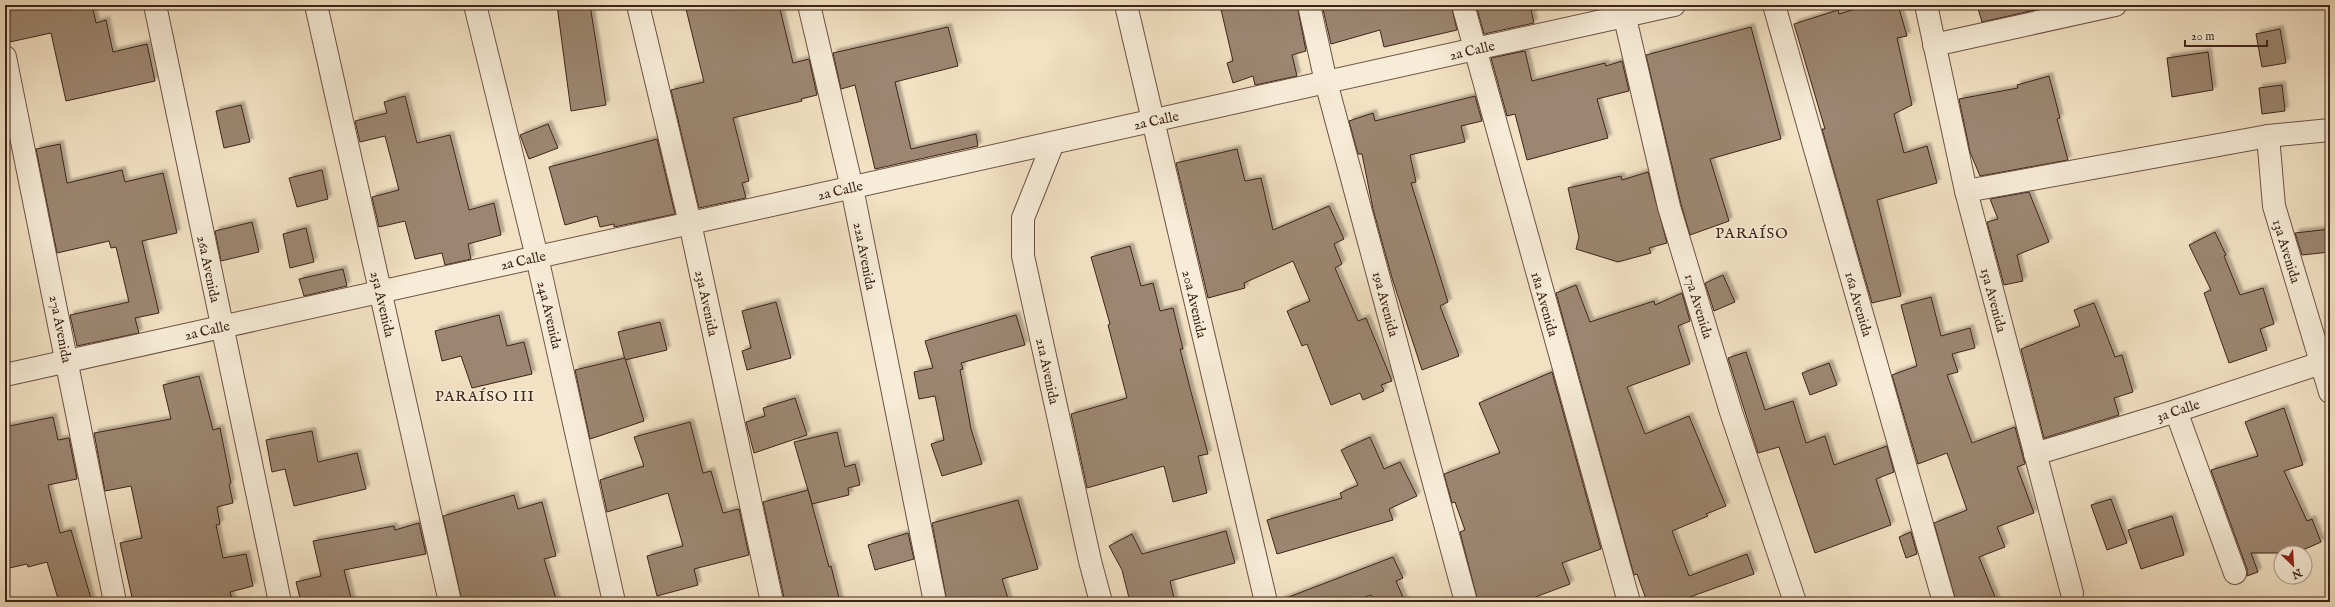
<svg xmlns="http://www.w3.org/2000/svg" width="2335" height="607" viewBox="0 0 2335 607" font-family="'IM FELL English',serif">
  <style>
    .building { fill: #9c8671; stroke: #3e2418; filter: url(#shadow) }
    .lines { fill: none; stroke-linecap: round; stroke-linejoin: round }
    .minor-casing { stroke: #6b5343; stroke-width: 24 }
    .minor { stroke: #f7ecd8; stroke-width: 22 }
    .labels { text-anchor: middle; stroke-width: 3; stroke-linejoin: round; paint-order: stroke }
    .street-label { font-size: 14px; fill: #3e2418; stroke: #f7ecd8 }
    .neighbourhood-label { font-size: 15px; letter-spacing: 1px; fill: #3e2418; stroke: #f7ecd8 }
  </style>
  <defs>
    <filter id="shadow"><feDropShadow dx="3.5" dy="-3.5" stdDeviation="1" flood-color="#0004"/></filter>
  </defs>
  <rect width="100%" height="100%" fill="#f2e1c3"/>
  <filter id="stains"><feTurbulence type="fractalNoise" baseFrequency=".005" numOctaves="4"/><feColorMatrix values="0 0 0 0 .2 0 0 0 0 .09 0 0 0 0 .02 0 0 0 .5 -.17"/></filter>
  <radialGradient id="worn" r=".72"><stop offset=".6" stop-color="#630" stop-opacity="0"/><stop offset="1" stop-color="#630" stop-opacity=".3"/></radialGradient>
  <g class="building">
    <polygon points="25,5 92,5 96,23 106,20 113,52 147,44 155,81 66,101 51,33 5,43 5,10"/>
    <polygon points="557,5 590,5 606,105 571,111"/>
    <polygon points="685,5 779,5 793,63 809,59 817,95 801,99 802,101 733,118 749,181 742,183 746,198 699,208 671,90 704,82"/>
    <polygon points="1220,5 1297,5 1306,51 1292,55 1297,76 1255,85 1253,76 1233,83 1227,63 1233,61"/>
    <polygon points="1322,5 1451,5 1457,30 1384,47 1380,30 1331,44"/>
    <polygon points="1476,5 1530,5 1534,23 1484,34"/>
    <polygon points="1868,5 1898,5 1907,36 1897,38 1912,105 1894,114 1904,153 1927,146 1937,183 1877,200 1901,296 1872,303 1822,129 1825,129 1794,24 1838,10 1839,14"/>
    <polygon points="1977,5 2057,5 1982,22"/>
    <polygon points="948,27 958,66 895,82 911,149 976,134 978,146 875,169 855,85 841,89 833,53"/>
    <polygon points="1751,27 1781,139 1710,159 1729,221 1690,235 1681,204 1646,55"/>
    <polygon points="2280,29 2286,63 2262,67 2256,34"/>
    <polygon points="1525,51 1532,81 1605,63 1606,66 1622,61 1629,91 1597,99 1608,138 1527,160 1515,114 1507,116 1491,58"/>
    <polygon points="2208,52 2213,90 2172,97 2167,58"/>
    <polygon points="2049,76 2060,118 2057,119 2068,160 1980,176 1970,152 1959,99 2018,88 2017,85"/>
    <polygon points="2282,85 2285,111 2262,114 2259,88"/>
    <polygon points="405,96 417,143 450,135 469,210 494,203 501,235 468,244 471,259 445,265 442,253 415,259 405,221 379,227 372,197 399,190 385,136 360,142 355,121 387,113 384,102"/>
    <polygon points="1475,96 1482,121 1461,126 1465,142 1410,155 1416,182 1411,183 1448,302 1440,306 1459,356 1422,370 1392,278 1373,209 1362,154 1358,154 1349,121 1373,113 1375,121"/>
    <polygon points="241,105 250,142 224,148 216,111"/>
    <polygon points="548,124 558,148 529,159 520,135"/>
    <polygon points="657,139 675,214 614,227 614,224 600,227 597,216 565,225 549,167"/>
    <polygon points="60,144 67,183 122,170 125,182 163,173 177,233 142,241 159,313 135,318 139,333 77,346 70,315 129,302 116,247 111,248 109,241 57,253 36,149"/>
    <polygon points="1237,149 1245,181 1261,178 1273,230 1329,206 1344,239 1334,244 1342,264 1335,268 1358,321 1366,318 1392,381 1381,385 1384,391 1363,400 1360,393 1331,405 1307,344 1302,346 1287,311 1310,301 1293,261 1244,283 1245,288 1208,298 1176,163"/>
    <polygon points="322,170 328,199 297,207 289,178"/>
    <polygon points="1648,172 1667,243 1649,248 1651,253 1618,262 1576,249 1579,237 1568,188 1621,176 1622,180"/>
    <polygon points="2029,192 2049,242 2017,255 2023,281 2004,285 1987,222 1998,219 1990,199"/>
    <polygon points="252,222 259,252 221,261 215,231"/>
    <polygon points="306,228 314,262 290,268 283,234"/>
    <polygon points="2330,229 2330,252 2302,255 2295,233"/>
    <polygon points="2215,232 2226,255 2224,256 2240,295 2263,288 2274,324 2260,329 2267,350 2229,363 2204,293 2211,290 2189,245"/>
    <polygon points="1130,246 1141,286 1153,283 1160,311 1173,308 1183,349 1180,349 1191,392 1208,454 1198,456 1207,493 1173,502 1164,466 1087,488 1071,414 1127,398 1108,325 1110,324 1091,257"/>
    <polygon points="343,269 347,286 304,296 299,279"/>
    <polygon points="1723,275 1735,302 1714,311 1705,283"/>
    <polygon points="1576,285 1590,322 1654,301 1655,305 1682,293 1690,321 1678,326 1690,364 1627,387 1645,434 1689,416 1726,506 1706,514 1708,516 1672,531 1689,576 1747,554 1754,574 1676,602 1647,602 1637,574 1634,575 1556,293"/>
    <polygon points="1931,297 1941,336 1970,328 1975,348 1952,354 1958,372 1947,375 1972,443 2015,427 2025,464 2017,467 2034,513 1997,527 2005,547 1979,557 1997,602 1956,602 1934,523 1967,510 1947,453 1918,464 1892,375 1917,366 1901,305"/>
    <polygon points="776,302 791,358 747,370 742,351 751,348 742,311"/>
    <polygon points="2094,303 2115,357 2122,355 2133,392 2114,398 2119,415 2044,438 2021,349 2080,326 2074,310"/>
    <polygon points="499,315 507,346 524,342 532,374 472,388 461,356 442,361 435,331"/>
    <polygon points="1016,315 1025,345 961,363 963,369 960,370 971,429 982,464 942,476 931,444 944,440 935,396 919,399 914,372 933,368 925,341"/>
    <polygon points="660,322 667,350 625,360 618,332"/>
    <polygon points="1746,352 1765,410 1793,401 1806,443 1825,436 1834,465 1887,446 1894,472 1876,479 1891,525 1815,553 1779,447 1758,453 1728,358"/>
    <polygon points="625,358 644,421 590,439 575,370"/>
    <polygon points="1829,363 1837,385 1810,395 1802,373"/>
    <polygon points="1552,372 1601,549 1562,563 1570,584 1522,602 1478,602 1460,532 1465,530 1455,502 1452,503 1444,474 1500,453 1479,403"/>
    <polygon points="199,376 213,430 220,428 231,483 229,484 233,503 217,507 220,524 216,525 223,558 246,554 253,586 230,592 233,602 133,602 120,543 142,538 131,486 105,491 94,433 171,419 163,385"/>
    <polygon points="795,398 807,435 754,453 746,422 765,416 763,408"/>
    <polygon points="2284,408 2303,465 2284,471 2307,521 2312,519 2321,542 2296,553 2251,553 2258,572 2247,576 2247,569 2211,470 2258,456 2245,422"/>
    <polygon points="53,417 58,440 69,438 77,479 48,485 60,533 71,530 92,602 59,602 47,562 28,567 27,564 5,569 5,427"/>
    <polygon points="690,422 703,473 711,471 723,513 739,509 749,555 694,569 698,585 657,596 647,556 683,546 668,493 607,512 600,480 644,466 634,437"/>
    <polygon points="312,431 318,462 357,453 366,489 294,506 285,469 272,472 266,440"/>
    <polygon points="837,432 845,467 855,464 860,485 848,488 849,495 812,504 794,442"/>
    <polygon points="1370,437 1384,469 1400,462 1417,496 1389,509 1393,520 1277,554 1267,520 1342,498 1340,493 1358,485 1341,450"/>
    <polygon points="808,490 829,567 831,566 840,602 785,602 763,502"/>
    <polygon points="514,495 518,509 542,502 556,556 544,559 557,602 462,602 443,516"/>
    <polygon points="2111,499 2127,543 2107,550 2091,505"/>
    <polygon points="1018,500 1038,569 1002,579 1009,602 947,602 932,523"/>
    <polygon points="2172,516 2184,555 2141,569 2128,530"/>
    <polygon points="419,523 426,554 344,570 352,602 301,602 296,582 321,576 313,541 394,526 395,530"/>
    <polygon points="1226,531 1235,563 1170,581 1175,602 1130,602 1122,570 1109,546 1132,534 1142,554"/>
    <polygon points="1911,532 1917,554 1906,558 1899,537"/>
    <polygon points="908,533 914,559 875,570 868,545"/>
    <polygon points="1393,557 1403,578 1396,581 1405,602 1374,602 1371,595 1352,602 1281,602 1281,600"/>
  </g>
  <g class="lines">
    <g class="minor-casing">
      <g id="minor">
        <polyline points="155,5 280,602"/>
        <polyline points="316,5 450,602"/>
        <polyline points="475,5 537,257 614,602"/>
        <polyline points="638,5 690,223 772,602"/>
        <polyline points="809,5 852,188 935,602"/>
        <polyline points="1126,5 1266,602"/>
        <polyline points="1309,5 1326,82 1466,602"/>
        <polyline points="1463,5 1629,602"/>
        <polyline points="1622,5 1669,207 1731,412 1795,602"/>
        <polyline points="1774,5 1944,602"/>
        <polyline points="1926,5 1966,191 2072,593"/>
        <polyline points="1934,45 2115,5"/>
        <polyline points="5,57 115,602"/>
        <polyline points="2268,136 2274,206 2330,392"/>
        <polyline points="1053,143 1023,218 1023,256 1090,561 1101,602"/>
        <polyline points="1966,191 2268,136 2330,130"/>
        <polyline points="5,375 1674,5"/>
        <polyline points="2176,411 2235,573"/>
        <polyline points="2035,454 2176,411 2330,360"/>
      </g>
    </g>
    <use href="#minor" class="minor"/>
  </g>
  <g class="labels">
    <g class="street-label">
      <text transform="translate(1472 50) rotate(-13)" y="5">2a Calle</text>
      <text transform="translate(1156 120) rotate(-12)" y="5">2a Calle</text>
      <text transform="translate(840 190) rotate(-13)" y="5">2a Calle</text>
      <text transform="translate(2287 251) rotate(73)" y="5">13a Avenida</text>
      <text transform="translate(865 256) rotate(79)" y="5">22a Avenida</text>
      <text transform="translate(523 260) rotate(-12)" y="5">2a Calle</text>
      <text transform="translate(209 269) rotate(78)" y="5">26a Avenida</text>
      <text transform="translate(1994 300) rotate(75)" y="5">15a Avenida</text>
      <text transform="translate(707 303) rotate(78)" y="5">23a Avenida</text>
      <text transform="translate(383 304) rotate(77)" y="5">25a Avenida</text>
      <text transform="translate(1195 304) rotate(77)" y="5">20a Avenida</text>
      <text transform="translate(1386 304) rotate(75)" y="5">19a Avenida</text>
      <text transform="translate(1545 304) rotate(74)" y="5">18a Avenida</text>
      <text transform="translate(1859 304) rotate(74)" y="5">16a Avenida</text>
      <text transform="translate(1699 306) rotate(73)" y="5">17a Avenida</text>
      <text transform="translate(550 315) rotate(77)" y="5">24a Avenida</text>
      <text transform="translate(61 329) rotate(79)" y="5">27a Avenida</text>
      <text transform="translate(207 330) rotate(-13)" y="5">2a Calle</text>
      <text transform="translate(1048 371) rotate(78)" y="5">21a Avenida</text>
      <text transform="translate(2178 410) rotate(-18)" y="5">3a Calle</text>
    </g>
    <g class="neighbourhood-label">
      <text x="1752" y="238">PARAÍSO</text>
      <text x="485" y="401">PARAÍSO III</text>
    </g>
  </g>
  <rect width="2335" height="607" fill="none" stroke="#f2e1c3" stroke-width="20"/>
  <rect x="6" y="6" width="2323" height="595" fill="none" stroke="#3e2418" stroke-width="2"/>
  <rect x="10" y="10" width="2315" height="587" fill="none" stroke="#3e2418"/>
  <g transform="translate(2293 565) rotate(155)"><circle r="19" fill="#f7ecd8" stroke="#ad9c8b"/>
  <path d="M0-3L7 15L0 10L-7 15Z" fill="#8f2418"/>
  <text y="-6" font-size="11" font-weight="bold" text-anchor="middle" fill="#3e2418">N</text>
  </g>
  <path d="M2185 40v6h82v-6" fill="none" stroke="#3e2418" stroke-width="2"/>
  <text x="2191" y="40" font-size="12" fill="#3e2418" stroke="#f7ecd8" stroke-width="3" paint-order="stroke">20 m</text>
  <rect width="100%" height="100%" filter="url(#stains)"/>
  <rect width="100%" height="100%" fill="url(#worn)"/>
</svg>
